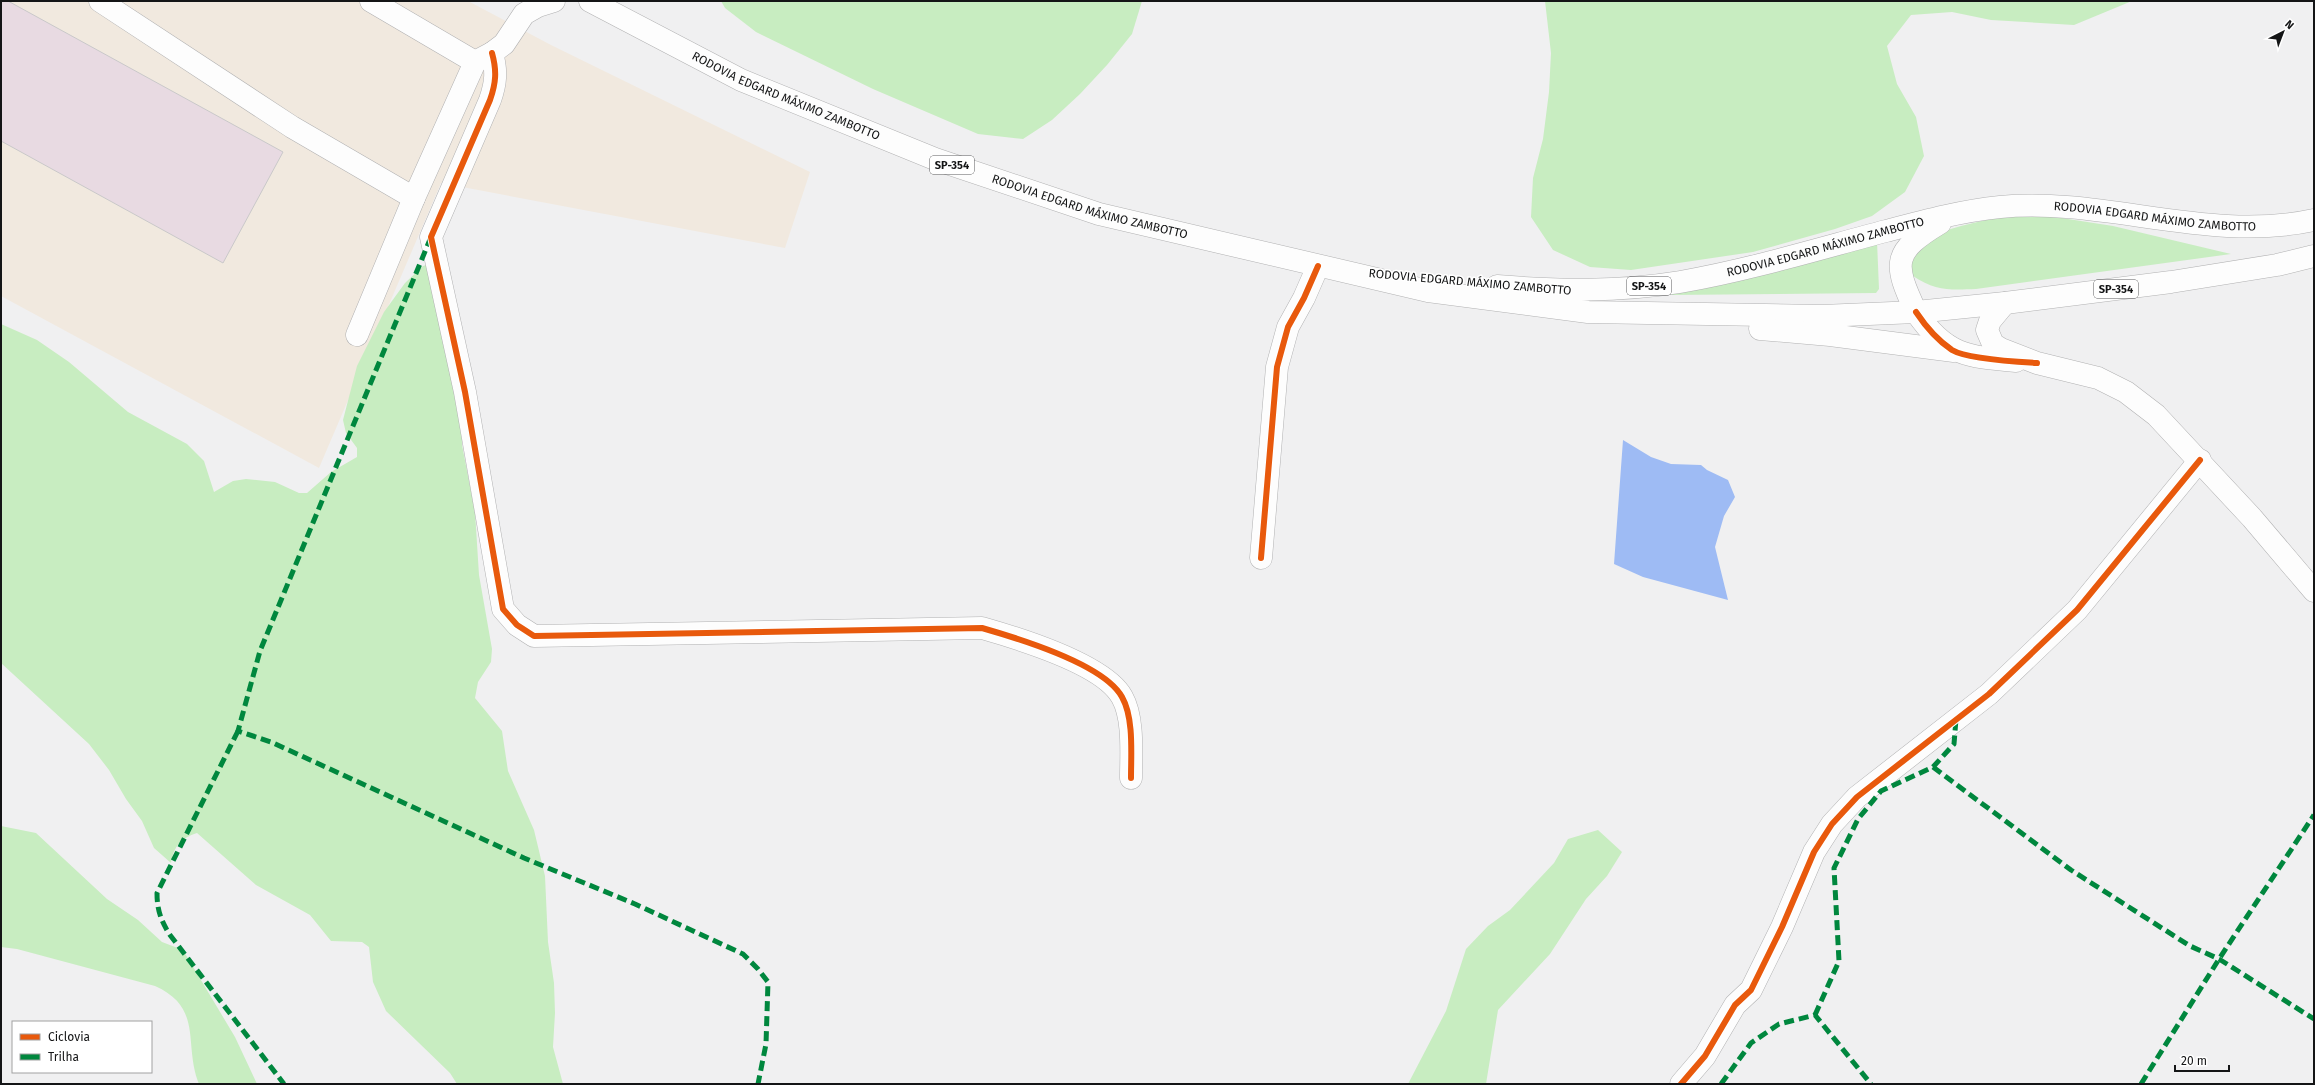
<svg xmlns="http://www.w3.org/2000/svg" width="2315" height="1085" viewBox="0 0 2315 1085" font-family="'Fira Sans',sans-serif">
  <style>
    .industrial { fill: #f1e9df }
    .green { fill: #c8edc1 }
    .water { fill: #9ebbf4 }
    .building { fill: #e8dae2; stroke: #c9c8c9 }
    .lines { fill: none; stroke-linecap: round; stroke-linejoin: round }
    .minor-casing { stroke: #b1b1b2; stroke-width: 23 }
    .major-casing { stroke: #b1b1b2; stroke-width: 23 }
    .minor { stroke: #fdfdfd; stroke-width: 22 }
    .major { stroke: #fdfdfd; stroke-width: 22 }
    .quiet { stroke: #00873e; stroke-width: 5; stroke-dasharray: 10 5; stroke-linecap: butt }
    .cycleway-casing { stroke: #fff; stroke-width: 8 }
    .cycleway { stroke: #e8590c; stroke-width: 6 }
    .labels { text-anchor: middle; stroke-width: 3; stroke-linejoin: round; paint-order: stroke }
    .shield { fill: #fff; stroke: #5a5b5c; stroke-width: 1 }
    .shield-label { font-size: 11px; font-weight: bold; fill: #141516 }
    .street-label { font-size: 12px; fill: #141516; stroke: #fff }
  </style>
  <rect width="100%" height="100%" fill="#f0f0f1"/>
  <polygon class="industrial" points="1,1 468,1 551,45 810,172 785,248 441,183 319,468 1,296"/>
  <g class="green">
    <polygon points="721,1 1142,1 1132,34 1107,65 1080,94 1052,120 1023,139 978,134 873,89 756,32 725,8"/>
    <polygon points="1545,1 2132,1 2074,25 1991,20 1952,12 1911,15 1887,46 1897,84 1916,117 1924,156 1905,192 1872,216 1835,229 1753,252 1631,270 1590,267 1553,250 1531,217 1533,178 1543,139 1549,92 1551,53"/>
    <path d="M2036,214L2113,226L2231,254L1976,289C1950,290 1935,291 1913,276L1907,252L1927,236L1961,226L1998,217Z"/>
    <polygon points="1877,241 1879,289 1876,293 1669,295"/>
    <path d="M440,261L461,390L462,445L475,512L479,575L492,649L491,662L478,682L475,698L502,731L508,771L534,830L545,876L548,942L554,983L555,1013L553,1047L563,1084H457L450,1073L386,1011L373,982L369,947L362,942L331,941L310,915L256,885L197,833C181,838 174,846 171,863L154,848L142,821L126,799L109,770L89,744L1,663V324L37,340L69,362L128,412L187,444L204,461L214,492L233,481L246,479L275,482L299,493H307L331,472L357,457V448L346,433L343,420L357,366L384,312L405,283L423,266Z"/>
    <path d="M1,826L36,833L107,899L138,920L162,942L183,950L235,1037L257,1084H199C183,1044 204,1008 155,986L17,949L1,947Z"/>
    <polygon points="1598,830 1622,852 1607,876 1586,899 1550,954 1498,1010 1486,1084 1408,1084 1446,1011 1466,949 1488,926 1510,910 1554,863 1568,839"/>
  </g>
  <polygon class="water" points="1623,440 1651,457 1671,464 1701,465 1707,470 1728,480 1735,497 1724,516 1715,547 1728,600 1643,577 1614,564"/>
  <polygon class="building" points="1,1 8,1 283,152 223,263 1,141"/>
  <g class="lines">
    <g class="minor-casing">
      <g id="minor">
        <polyline points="100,1 292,127 414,198"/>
        <polyline points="371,1 475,62"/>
        <path d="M492,53C497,71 496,83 490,100L431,237L465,392L503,609L517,625L534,636L982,628C1017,638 1104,664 1122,697C1134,718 1131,754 1131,778"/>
        <polyline points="2005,303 1990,321 1987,330 1993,344 2001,349 2037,363 2098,378 2126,392 2156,415 2252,518 2314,591"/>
        <path d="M1916,312C1945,355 1967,357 2016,361"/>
        <polyline points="357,335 414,198 475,62 492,53 504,44 524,14 538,6 554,1"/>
        <polyline points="1261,558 1277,367 1288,327 1304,298 1318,266"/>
        <polyline points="1681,1084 1705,1056 1735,1005 1751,990 1782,927 1814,852 1832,824 1857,797 1989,694 2077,610 2200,460"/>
      </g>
    </g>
    <g class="major-casing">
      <g id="major">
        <path id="s1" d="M590,1L741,80L935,159L1099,214L1428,291L1588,312L1822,316L1916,312L2005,303L2171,282L2277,265L2314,256"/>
        <path id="s2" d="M1497,286C1559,291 1618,292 1680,282C1749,270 1818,249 1886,231C1924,221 1961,211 2000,207C2105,197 2209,243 2314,220"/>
        <path d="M1916,312C1893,263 1892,252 1940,223"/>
        <polyline points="1760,329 1830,335 1954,351"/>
      </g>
    </g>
    <use href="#minor" class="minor"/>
    <use href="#major" class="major"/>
    <g class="quiet">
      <polyline points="431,237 260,651 238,731 271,742 524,858 635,904 743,954 758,969 768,982 766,1044 758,1084"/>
      <path d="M238,731L157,893C157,910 161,921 170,935L284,1084"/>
      <polyline points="1933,767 2071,870 2190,946 2219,959 2314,1019"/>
      <polyline points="1815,1015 1839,961 1834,868 1858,819 1881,791 1933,767 1954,744 1956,719"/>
      <polyline points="1721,1084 1751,1043 1779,1024 1815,1015 1871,1084"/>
      <polyline points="2141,1084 2219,959 2314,815"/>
    </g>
    <g class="cycleway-casing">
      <g id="cycleway">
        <path d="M492,53C497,71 496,83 490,100L431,237L465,392L503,609L517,625L534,636L982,628C1017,638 1104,664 1122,697C1134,718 1131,754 1131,778"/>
        <path d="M1916,312C1926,327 1937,340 1952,350C1967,359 2019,362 2037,363"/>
        <polyline points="1261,558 1277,367 1288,327 1304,298 1318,266"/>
        <polyline points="1681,1084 1705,1056 1735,1005 1751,990 1782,927 1814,852 1832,824 1857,797 1989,694 2077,610 2200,460"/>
      </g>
    </g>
    <use href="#cycleway" class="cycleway"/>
  </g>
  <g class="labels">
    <g class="shield">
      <rect x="930" y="156" width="44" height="18" rx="3"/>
      <rect x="1627" y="277" width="44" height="18" rx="3"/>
      <rect x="2094" y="280" width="44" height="18" rx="3"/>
    </g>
    <g class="shield-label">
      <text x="952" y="169">SP-354</text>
      <text x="1649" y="290">SP-354</text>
      <text x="2116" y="293">SP-354</text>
    </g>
    <g class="street-label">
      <text dy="4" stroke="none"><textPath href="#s1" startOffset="218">RODOVIA EDGARD MÁXIMO ZAMBOTTO</textPath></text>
      <text dy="4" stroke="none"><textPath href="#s1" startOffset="542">RODOVIA EDGARD MÁXIMO ZAMBOTTO</textPath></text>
      <text dy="4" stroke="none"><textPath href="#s2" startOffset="668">RODOVIA EDGARD MÁXIMO ZAMBOTTO</textPath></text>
      <text dy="4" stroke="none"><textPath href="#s2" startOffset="333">RODOVIA EDGARD MÁXIMO ZAMBOTTO</textPath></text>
      <text transform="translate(1470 282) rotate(5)" y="4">RODOVIA EDGARD MÁXIMO ZAMBOTTO</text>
    </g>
  </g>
  <rect width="2315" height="1085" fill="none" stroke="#141516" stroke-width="4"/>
  <rect x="12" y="1021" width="140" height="52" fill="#ffffff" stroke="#a1a1a2"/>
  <rect x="20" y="1034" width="20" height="6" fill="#e8590c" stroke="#a1a1a2"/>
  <text x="48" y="1041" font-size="12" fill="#141516">Ciclovia</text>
  <rect x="20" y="1054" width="20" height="6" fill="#00873e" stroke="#a1a1a2"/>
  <text x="48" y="1061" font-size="12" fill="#141516">Trilha</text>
  <g transform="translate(2283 32) rotate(42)" stroke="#ffffff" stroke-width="3" paint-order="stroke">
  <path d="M0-3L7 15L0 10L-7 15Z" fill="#141516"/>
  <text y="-6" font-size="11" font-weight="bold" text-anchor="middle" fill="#141516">N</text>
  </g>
  <path d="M2175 1065v6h54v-6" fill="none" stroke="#141516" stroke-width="2"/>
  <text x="2181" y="1065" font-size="12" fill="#141516" stroke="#ffffff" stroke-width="3" paint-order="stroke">20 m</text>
</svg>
